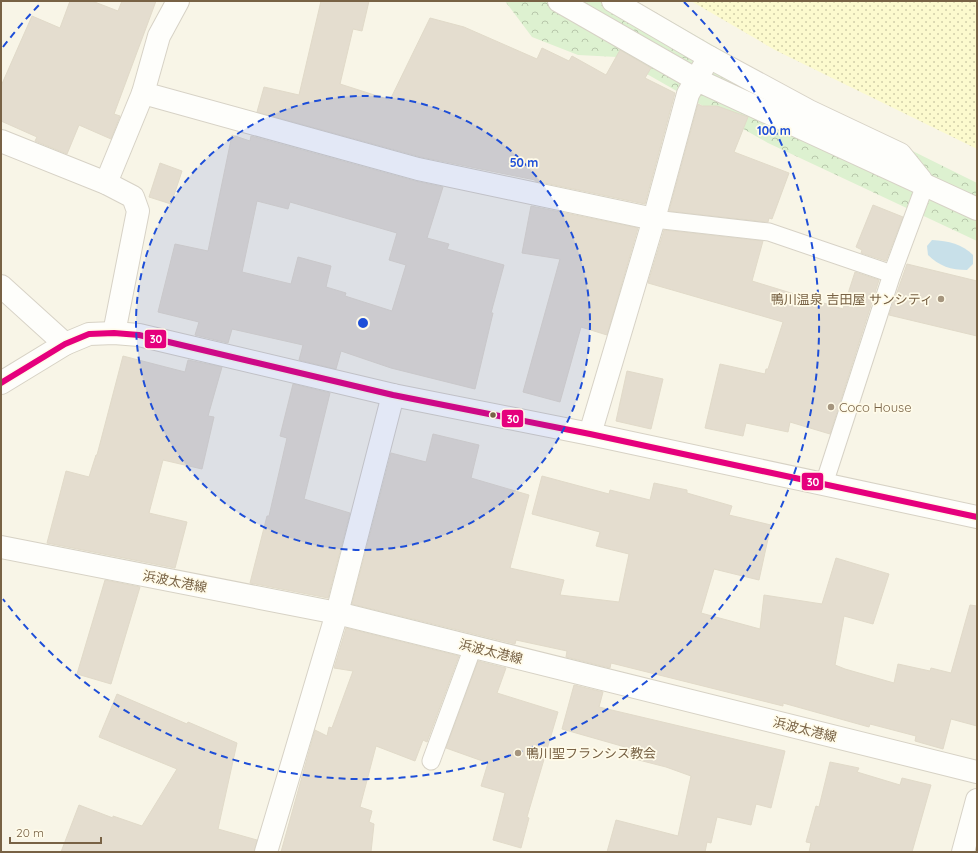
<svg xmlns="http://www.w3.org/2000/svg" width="978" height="853" viewBox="0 0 978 853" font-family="Quicksand,'Noto Sans JP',sans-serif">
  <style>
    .sand { fill: url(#sand-dots) }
    .park { fill: url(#park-crowns) }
    .water { fill: #c8e0e9 }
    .building { fill: #e4ddcf; stroke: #e1dac9; fill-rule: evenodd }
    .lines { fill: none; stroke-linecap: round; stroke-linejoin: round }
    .lane-casing { stroke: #d7d2c6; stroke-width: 19 }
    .street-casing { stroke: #d7d2c6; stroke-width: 24 }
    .secondary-casing { stroke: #d7d2c5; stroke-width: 24 }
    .lane { stroke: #fefefb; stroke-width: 17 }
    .street { stroke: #fefefb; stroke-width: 22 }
    .secondary { stroke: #fefefb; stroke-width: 22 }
    .bus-1-casing { stroke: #fffbe9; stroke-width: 9 }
    .bus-1 { stroke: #e5007d; stroke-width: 6 }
    .ring { fill: none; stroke: #1d4ed8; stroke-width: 2; stroke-dasharray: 7 5 }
    .poi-dot { fill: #a5957e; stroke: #fffbe9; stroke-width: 1.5 }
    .bus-dot { fill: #786245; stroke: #fffbe9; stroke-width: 1.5 }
    .labels { text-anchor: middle; stroke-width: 3.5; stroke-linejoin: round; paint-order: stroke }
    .poi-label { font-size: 13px; fill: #786245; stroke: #fffbe9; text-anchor: start }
    .street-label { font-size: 13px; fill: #786245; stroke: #fffbe9 }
    .centre { fill: #1d4ed8; stroke: #fffbe9; stroke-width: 2 }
    .ring-label { font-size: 12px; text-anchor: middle; font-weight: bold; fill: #1d4ed8; stroke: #fffbe9; stroke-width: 3.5; stroke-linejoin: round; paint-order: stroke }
    .line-badge { stroke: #fffbe9; stroke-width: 1.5 }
    .badge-label { font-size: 11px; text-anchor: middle; font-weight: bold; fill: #fff }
  </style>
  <defs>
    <pattern id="sand-dots" width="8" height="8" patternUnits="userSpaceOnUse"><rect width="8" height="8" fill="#fcface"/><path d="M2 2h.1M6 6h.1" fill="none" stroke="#d1cea9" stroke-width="1.8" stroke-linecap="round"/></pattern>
    <pattern id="park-crowns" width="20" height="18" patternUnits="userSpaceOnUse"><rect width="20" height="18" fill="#ddf1d0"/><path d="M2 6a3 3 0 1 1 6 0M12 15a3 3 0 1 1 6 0" fill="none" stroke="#b8c7ab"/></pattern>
  </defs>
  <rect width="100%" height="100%" fill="#f8f5e7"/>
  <polygon class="sand" points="691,1 977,1 977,149 775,50"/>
  <polygon class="park" points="505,1 636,1 792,91 977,183 977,241 768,143 617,57 578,55 532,37"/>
  <path class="water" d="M932,240C949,241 962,244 973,255V264L967,270C951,270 939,266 928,255L927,246Z"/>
  <g class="building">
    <polygon points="70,1 92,1 118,11 122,1 156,1 114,114 120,116 111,139 79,125 67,154 35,141 37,137 1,121 1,86 32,16 60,28"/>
    <polygon points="321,1 369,1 362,31 353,29 340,84 390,100 430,18 464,27 537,59 542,48 569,61 572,56 606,75 620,50 651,68 645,78 675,93 645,204 535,181 535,180 421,157 257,112 264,87 299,95"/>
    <polygon points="698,104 702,106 717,106 748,117 734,152 789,173 772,219 769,218 768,222 669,211"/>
    <path d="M232,135L250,141L251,136L415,181L443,187L427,238L449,244L447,249L504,265L491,313H493L475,389L391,368L341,351L336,369L299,360L303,345L232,329L228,343L195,335L199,322L158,312L175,244L208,251ZM257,201L288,209L290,202L397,233L389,260L406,265L392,311L345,296L346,293L326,287L331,266L298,257L291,284L242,272Z"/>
    <polygon points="160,163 182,171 171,204 149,197"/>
    <polygon points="873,205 903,217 886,261 861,253 862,250 856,247"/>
    <polygon points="531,206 638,228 607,335 581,327 560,402 523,392 560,259 522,253"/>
    <polygon points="664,230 763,241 752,281 843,309 855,272 879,280 830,434 790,422 788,432 746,423 743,436 705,428 720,364 765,374 766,369 768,369 783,322 648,283"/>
    <polygon points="907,264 977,281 977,336 889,315"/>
    <polygon points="123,356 185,372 188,360 222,367 208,416 214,417 202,469 163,460 149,513 187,522 175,568 47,543 66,471 89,477 96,455 97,455"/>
    <polygon points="627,371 663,379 651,429 616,421"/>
    <polygon points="293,384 330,393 304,499 350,513 328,598 250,583 267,516 269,516 287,438 280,436"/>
    <polygon points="433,434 479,445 471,478 529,495 510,568 564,580 560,595 619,602 629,554 596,546 600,532 532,514 542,476 609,494 610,490 650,500 654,483 687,490 687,493 732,506 729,515 771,525 759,580 714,569 701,613 760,629 764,595 822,604 836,558 889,574 873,624 844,616 835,665 845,669 894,683 898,664 930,671 931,668 951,673 970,605 977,606 977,726 951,719 943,749 915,741 916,736 870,724 869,727 783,703 783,706 611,663 610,668 566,657 567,651 516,640 515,644 352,604 391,453 426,462"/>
    <polygon points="105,580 140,587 111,684 77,674"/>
    <polygon points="346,628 459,656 427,742 423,740 415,761 376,746 360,807 372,811 369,822 374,824 371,852 281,852 315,730 327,736 329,727 332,728 353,671 334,668"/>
    <polygon points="478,661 506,668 497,693 558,712 527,817 529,818 521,848 493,840 505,793 481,786 488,763 446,748"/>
    <polygon points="574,685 603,692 599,707 785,751 771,808 756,804 751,825 717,817 711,843 707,842 705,852 607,852 616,820 678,836 691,776 666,767 623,756 625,747 562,729"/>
    <polygon points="117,694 187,724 188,722 237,743 218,829 257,840 254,852 61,852 79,805 113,818 113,816 142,826 177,769 99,737"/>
    <polygon points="830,762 859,768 857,772 900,785 902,778 931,785 912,852 809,852 811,843 806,842 816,806 819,807"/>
  </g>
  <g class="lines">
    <g class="lane-casing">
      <g id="lane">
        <polyline points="654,219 769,232 892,274"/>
        <polyline points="824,484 892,274 925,185"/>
        <polyline points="431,761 473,647"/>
      </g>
    </g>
    <g class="street-casing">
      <g id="street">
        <polyline points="559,1 695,79 977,209"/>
        <polyline points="613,1 709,57 809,111 900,154 921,180"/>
        <polyline points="143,93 418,169 654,219"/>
        <polyline points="1,141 106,183 133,197 138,211 114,333"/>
        <polyline points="106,183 143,93 159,36 178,1"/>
        <polyline points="1,286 65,344"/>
        <polyline points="590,434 654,219 688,94 709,57"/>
        <polyline points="266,852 337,613 393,395"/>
        <polyline points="963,852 977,800"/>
      </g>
    </g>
    <g class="secondary-casing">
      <g id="secondary">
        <polyline points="1,383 65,344 89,334 114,333 139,335 393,395 590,434 977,517"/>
        <polyline points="1,547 337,613 977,772"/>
      </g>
    </g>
    <use href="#lane" class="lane"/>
    <use href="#street" class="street"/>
    <use href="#secondary" class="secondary"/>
    <g class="bus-1-casing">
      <polyline id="bus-1" points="1,383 65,344 89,334 114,333 139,335 393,395 590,434 977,517"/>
    </g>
    <use href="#bus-1" class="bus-1"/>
  </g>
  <circle cx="363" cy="323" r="227" fill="#1d4ed8" fill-opacity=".12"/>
  <g class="ring">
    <circle cx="363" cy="323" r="227"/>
    <path d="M3 47A454 454 0 0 1 42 2M684 2A454 454 0 1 1 3 599"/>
  </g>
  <g class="poi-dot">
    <circle cx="941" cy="299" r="4"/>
    <circle cx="831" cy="407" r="4"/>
    <circle cx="518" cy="753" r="4"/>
  </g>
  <circle class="bus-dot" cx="493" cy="415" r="3.5"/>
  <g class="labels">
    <g class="poi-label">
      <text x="933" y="304" text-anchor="end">鴨川温泉 吉田屋 サンシティ</text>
      <text x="839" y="412">Coco House</text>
      <text x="526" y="758">鴨川聖フランシス教会</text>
    </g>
    <g class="street-label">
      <text transform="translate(175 581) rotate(11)" y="5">浜波太港線</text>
      <text transform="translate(491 651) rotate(14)" y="5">浜波太港線</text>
      <text transform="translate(805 729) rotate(14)" y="5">浜波太港線</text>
    </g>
  </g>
  <circle cx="363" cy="323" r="6" class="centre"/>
  <g class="ring-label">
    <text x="774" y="135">100 m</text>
    <text x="524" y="167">50 m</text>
  </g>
  <g class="line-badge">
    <rect x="144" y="329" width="23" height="20" rx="4" fill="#e5007d"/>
    <rect x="501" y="409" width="23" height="19" rx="4" fill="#e5007d"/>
    <rect x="801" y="472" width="23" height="19" rx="4" fill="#e5007d"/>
  </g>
  <g class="badge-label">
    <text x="156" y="343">30</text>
    <text x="513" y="423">30</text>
    <text x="813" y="486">30</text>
  </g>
  <rect width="978" height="853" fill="none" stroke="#786245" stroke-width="4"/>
  <path d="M10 837v6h91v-6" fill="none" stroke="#786245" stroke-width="2"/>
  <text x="16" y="837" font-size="12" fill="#786245" stroke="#fffbe9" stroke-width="3" paint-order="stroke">20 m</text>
</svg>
